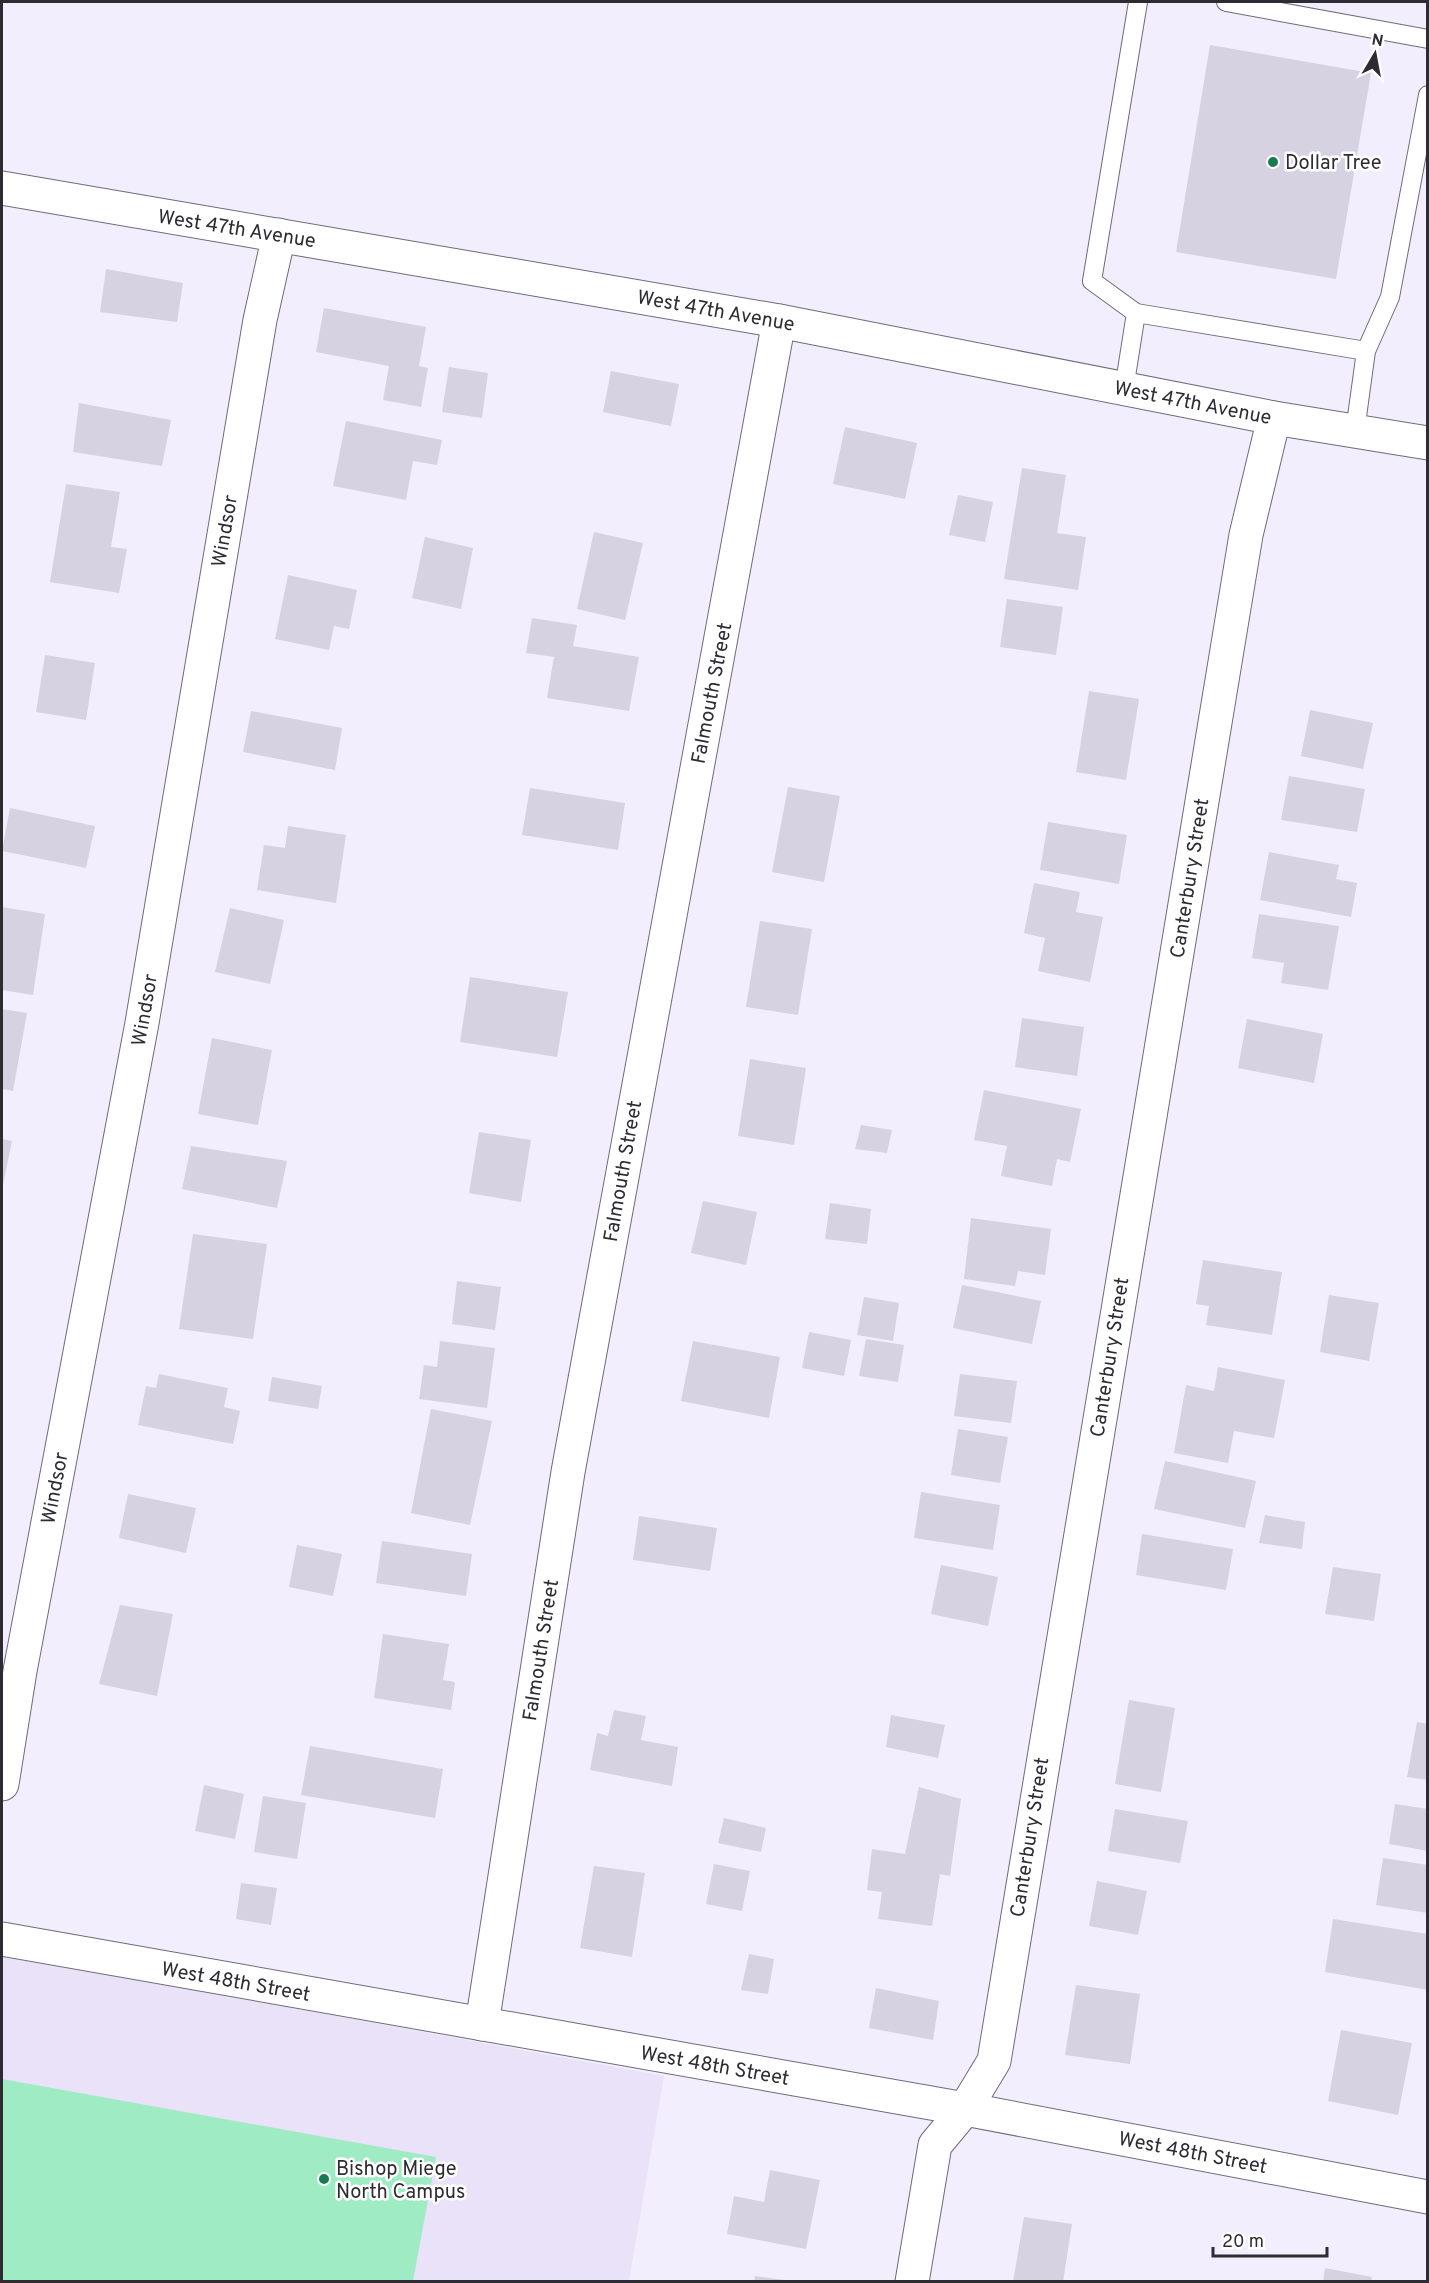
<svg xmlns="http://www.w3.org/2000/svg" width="1429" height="2283" viewBox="0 0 1429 2283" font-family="Overpass,sans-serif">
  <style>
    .built { fill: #e9e2f8 }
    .green { fill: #9fecc4 }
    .building { fill: #d7d2e1 }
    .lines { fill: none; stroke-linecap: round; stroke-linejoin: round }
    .service-casing { stroke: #6f6b78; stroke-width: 20 }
    .minor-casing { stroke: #6f6b78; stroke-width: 35 }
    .tertiary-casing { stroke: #6f6b78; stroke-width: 35 }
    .service { stroke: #fff; stroke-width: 18 }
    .minor { stroke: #fff; stroke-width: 33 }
    .tertiary { stroke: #fff; stroke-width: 33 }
    .poi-dot { fill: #187b54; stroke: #fff; stroke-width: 2 }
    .labels { text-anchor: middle; stroke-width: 5; stroke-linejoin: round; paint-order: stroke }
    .poi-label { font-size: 20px; fill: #2e2c32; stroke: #fff; text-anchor: start }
    .street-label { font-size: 20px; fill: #2e2c32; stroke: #fff }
  </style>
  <rect width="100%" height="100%" fill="#f3eefd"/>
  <polygon class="built" points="2,1955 664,2076 629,2281 2,2281"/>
  <polygon class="green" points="2,2079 436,2157 413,2281 2,2281"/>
  <g class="building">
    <polygon points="1210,45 1371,73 1336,279 1176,252"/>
    <polygon points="106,269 183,283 177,322 100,312"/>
    <polygon points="324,308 426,327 419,366 428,368 421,407 383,400 389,366 316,352"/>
    <polygon points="449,367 488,373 482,418 442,412"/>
    <polygon points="611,371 679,384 671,426 603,412"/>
    <polygon points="79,403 171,420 162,466 73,452"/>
    <polygon points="346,421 442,440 437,465 413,461 406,500 333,486"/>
    <polygon points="845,427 917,443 905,499 833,484"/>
    <polygon points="1022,468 1066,475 1057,533 1086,537 1078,590 1004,579"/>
    <polygon points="66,484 120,492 111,547 127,549 119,593 50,582"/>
    <polygon points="958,495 993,502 985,542 949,535"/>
    <polygon points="594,532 643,543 625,620 577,609"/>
    <polygon points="425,537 473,548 461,609 412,598"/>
    <polygon points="288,575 357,590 349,629 334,626 329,650 275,639"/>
    <polygon points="1007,599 1063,607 1056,655 1000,647"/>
    <polygon points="532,618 577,625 573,646 639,657 629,711 547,698 554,657 526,653"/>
    <polygon points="45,655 95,663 86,720 36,712"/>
    <polygon points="1089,691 1139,699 1126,780 1076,772"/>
    <polygon points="1310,710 1373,723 1363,769 1301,756"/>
    <polygon points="251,711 342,728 335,770 243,752"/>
    <polygon points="1289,776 1365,789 1357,832 1281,820"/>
    <polygon points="788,787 840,796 824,882 772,872"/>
    <polygon points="530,788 625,803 618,850 522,835"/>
    <polygon points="10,808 95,826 86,868 2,851"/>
    <polygon points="1048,822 1127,835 1119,884 1040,870"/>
    <polygon points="288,826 346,835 336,903 257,890 264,845 285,848"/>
    <polygon points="1269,852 1339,865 1336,879 1357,883 1351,917 1260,900"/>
    <polygon points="1034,883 1080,892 1076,912 1103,917 1090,982 1038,971 1045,938 1024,933"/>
    <polygon points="2,907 45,914 33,995 2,990"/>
    <polygon points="230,908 284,920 270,984 215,972"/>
    <polygon points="1259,914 1339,926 1328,990 1281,983 1284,963 1252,958"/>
    <polygon points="760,921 812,929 798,1015 746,1007"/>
    <polygon points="470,977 568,992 557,1057 460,1042"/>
    <polygon points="2,1009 27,1013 13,1091 2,1089"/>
    <polygon points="1022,1018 1084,1027 1077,1076 1015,1067"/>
    <polygon points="1247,1019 1323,1034 1314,1083 1238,1068"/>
    <polygon points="212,1038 272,1050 258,1125 198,1114"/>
    <polygon points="750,1059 806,1068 794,1145 738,1136"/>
    <polygon points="984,1090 1081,1109 1070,1162 1057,1159 1052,1186 1001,1176 1007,1146 974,1140"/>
    <polygon points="861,1125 892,1130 887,1153 855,1149"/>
    <polygon points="479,1132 531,1140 521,1202 469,1193"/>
    <polygon points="2,1139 12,1141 3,1185 2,1185"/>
    <polygon points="191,1146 287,1161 277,1208 182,1189"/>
    <polygon points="703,1201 757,1212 746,1265 691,1253"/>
    <polygon points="830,1203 871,1209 867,1244 825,1239"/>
    <polygon points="971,1218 1051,1229 1045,1275 1018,1271 1015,1286 964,1279"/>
    <polygon points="193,1234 267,1244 253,1339 179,1329"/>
    <polygon points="1203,1260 1282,1272 1272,1335 1206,1325 1209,1306 1196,1304"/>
    <polygon points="457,1281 501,1287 495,1330 452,1324"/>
    <polygon points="962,1285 1041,1301 1032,1344 953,1328"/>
    <polygon points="1329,1295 1379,1303 1369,1361 1320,1352"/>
    <polygon points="864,1297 899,1303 893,1341 857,1335"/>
    <polygon points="809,1332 851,1340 844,1376 802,1368"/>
    <polygon points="866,1339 904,1345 898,1382 859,1376"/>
    <polygon points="440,1341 495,1348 487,1408 419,1399 424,1365 437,1367"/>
    <polygon points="693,1341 780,1357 769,1418 681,1401"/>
    <polygon points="1218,1367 1285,1380 1274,1438 1234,1431 1228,1463 1174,1453 1186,1385 1214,1391"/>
    <polygon points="159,1374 228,1388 224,1407 240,1411 233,1444 138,1425 146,1386 156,1388"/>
    <polygon points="960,1374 1017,1381 1011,1423 954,1416"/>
    <polygon points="272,1377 322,1386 318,1409 268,1401"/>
    <polygon points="431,1409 492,1421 470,1525 411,1513"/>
    <polygon points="958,1429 1008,1437 1000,1483 951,1475"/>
    <polygon points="1165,1461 1256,1481 1245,1528 1154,1509"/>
    <polygon points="921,1492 1000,1505 993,1550 914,1538"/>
    <polygon points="128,1494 196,1508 186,1553 119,1538"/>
    <polygon points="1265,1515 1305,1522 1302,1549 1259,1543"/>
    <polygon points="639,1516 717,1528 710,1571 633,1560"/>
    <polygon points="1142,1534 1233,1549 1226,1590 1136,1575"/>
    <polygon points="382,1541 472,1554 466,1596 376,1583"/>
    <polygon points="297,1545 342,1554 333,1596 289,1587"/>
    <polygon points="941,1565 998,1577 988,1626 931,1614"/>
    <polygon points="1333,1567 1381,1574 1374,1621 1325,1614"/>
    <polygon points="120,1605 173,1614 157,1696 99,1684"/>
    <polygon points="383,1634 449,1644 443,1680 455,1682 451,1710 374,1698"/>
    <polygon points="1129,1700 1175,1708 1161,1792 1115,1784"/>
    <polygon points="614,1710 646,1716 641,1740 678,1747 672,1786 590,1770 597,1733 608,1736"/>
    <polygon points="891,1715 945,1725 938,1758 886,1747"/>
    <polygon points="1417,1722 1428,1724 1428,1780 1407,1777"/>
    <polygon points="310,1746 443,1769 435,1818 301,1795"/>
    <polygon points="204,1785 244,1794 235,1839 195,1831"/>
    <polygon points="919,1787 961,1799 950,1876 940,1874 932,1926 878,1919 882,1892 867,1890 872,1849 905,1854"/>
    <polygon points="263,1796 306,1803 297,1859 254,1852"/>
    <polygon points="1395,1804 1428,1809 1428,1851 1389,1844"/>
    <polygon points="1115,1809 1188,1821 1180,1863 1108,1851"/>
    <polygon points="724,1818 766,1828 761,1852 718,1843"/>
    <polygon points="1383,1858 1428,1865 1428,1913 1376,1905"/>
    <polygon points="714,1864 750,1871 742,1911 706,1904"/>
    <polygon points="594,1866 645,1873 632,1957 580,1948"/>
    <polygon points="1097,1881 1147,1891 1138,1935 1089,1926"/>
    <polygon points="241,1883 277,1888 271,1925 236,1919"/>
    <polygon points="1333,1919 1428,1934 1428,1990 1325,1972"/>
    <polygon points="749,1954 774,1959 768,1994 741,1990"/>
    <polygon points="1076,1985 1140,1994 1130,2064 1065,2055"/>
    <polygon points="876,1988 939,2001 933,2040 869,2028"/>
    <polygon points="1341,2030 1412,2043 1398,2115 1328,2101"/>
    <polygon points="770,2170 820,2180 806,2249 727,2234 734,2196 764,2202"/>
    <polygon points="1024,2217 1072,2224 1063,2282 1013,2282"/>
    <polygon points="1325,2268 1372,2277 1371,2282 1323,2282"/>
    <polygon points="755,2276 785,2280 785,2282 754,2282"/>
  </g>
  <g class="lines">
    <g class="service-casing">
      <g id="service">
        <polyline points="1226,2 1428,39"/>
        <polyline points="1136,313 1366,351"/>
        <polyline points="1124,389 1136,313 1092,281 1138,2"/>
        <polyline points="1355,431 1366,351 1390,297 1428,95"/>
      </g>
    </g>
    <g class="minor-casing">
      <g id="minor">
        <polyline points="2,1784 20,1671 142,1023 260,320 279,235"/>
        <polyline points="2,1939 965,2109 1428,2197"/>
        <polyline points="482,2024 568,1472 779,321"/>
        <polyline points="912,2282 935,2145 965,2109 994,2061 1246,535 1274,418"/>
      </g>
    </g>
    <g class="tertiary-casing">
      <polyline id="tertiary" points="2,188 779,321 1274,418 1428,443"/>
    </g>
    <use href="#service" class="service"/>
    <use href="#minor" class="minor"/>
    <use href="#tertiary" class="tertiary"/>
  </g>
  <g class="poi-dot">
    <circle cx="1273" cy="162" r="6"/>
    <circle cx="324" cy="2179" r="6"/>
  </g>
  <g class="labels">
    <g class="poi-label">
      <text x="1285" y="169">Dollar Tree</text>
      <text x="336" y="2175">Bishop Miege<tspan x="336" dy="23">North Campus</tspan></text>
    </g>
    <g class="street-label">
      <text transform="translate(237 228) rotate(9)" y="7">West 47th Avenue</text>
      <text transform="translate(716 310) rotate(10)" y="7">West 47th Avenue</text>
      <text transform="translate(1193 402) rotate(11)" y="7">West 47th Avenue</text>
      <text transform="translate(224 531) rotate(-80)" y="7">Windsor</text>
      <text transform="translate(711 693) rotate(-79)" y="7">Falmouth Street</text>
      <text transform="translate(1189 878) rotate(-81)" y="7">Canterbury Street</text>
      <text transform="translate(144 1010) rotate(-80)" y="7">Windsor</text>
      <text transform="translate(622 1171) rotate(-80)" y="7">Falmouth Street</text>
      <text transform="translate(1109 1357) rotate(-81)" y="7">Canterbury Street</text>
      <text transform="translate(54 1488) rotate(-79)" y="7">Windsor</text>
      <text transform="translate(540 1650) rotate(-81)" y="7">Falmouth Street</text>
      <text transform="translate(1029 1837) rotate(-81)" y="7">Canterbury Street</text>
      <text transform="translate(236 1981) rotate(10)" y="7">West 48th Street</text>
      <text transform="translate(715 2065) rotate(10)" y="7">West 48th Street</text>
      <text transform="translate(1193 2152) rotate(11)" y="7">West 48th Street</text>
    </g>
  </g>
  <rect width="1429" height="2283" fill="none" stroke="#2e2c32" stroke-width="6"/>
  <g transform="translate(1375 54) rotate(10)" stroke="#ffffff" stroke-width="4.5" paint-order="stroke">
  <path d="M0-4.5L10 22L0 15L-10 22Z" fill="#2e2c32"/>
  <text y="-9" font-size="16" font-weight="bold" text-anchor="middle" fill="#2e2c32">N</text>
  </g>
  <path d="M1213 2247v9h114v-9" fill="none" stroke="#2e2c32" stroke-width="3"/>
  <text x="1222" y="2247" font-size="18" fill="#2e2c32" stroke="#ffffff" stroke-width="4.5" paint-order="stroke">20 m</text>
</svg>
